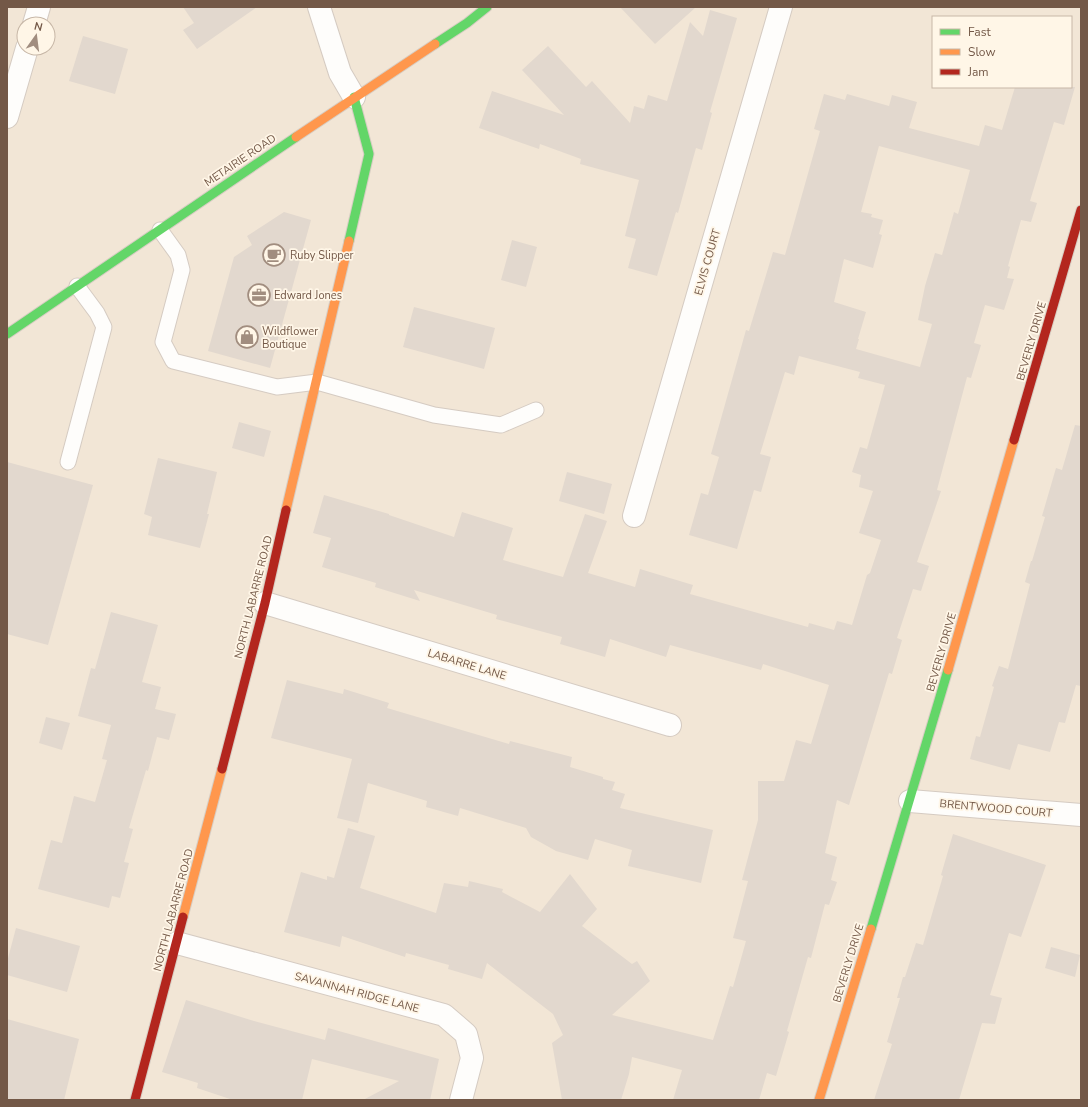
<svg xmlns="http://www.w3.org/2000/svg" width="1088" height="1107" viewBox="0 0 1088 1107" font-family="'Nunito Sans',sans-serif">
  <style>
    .residential { fill: #f2e6d6; fill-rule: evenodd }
    .building { fill: #e2d8ce; fill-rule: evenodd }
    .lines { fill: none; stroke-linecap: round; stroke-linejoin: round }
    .lane-casing { stroke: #d5cbc2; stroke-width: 17 }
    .street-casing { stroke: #d5cbc2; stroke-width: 24 }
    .fast-casing { stroke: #d7cdc3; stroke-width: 11 }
    .slow-casing { stroke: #d7cdc3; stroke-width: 11 }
    .jam-casing { stroke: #d7cdc3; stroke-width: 11 }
    .lane { stroke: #fefdfb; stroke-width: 15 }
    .street { stroke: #fefdfb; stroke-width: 22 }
    .fast { stroke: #63d668; stroke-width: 9 }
    .slow { stroke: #ff974d; stroke-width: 9 }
    .jam { stroke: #b3261e; stroke-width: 9 }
    .labels { text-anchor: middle; stroke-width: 3.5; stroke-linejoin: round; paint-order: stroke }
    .street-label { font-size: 11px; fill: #735847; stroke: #fff6e7 }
    .poi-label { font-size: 11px; fill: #735847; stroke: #fff6e7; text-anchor: start }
  </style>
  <rect width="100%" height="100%" fill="#f6f0e6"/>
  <path class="residential" d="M7,7H1081V1100H7ZM933,17H1071V87H933ZM24,24H48V48H24Z"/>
  <g class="building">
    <polygon points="183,7 257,7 197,49 183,30 194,23"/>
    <polygon points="620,7 696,7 655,44"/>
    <polygon points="710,10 737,18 710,112 712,113 702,150 696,148 678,213 676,212 657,276 628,268 636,239 625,236 639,180 580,164 581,159 540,144 539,149 479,128 492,91 564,115 522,70 548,46 586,87 592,81 630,123 634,106 644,109 648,95 667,101 690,22 703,36"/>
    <polygon points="83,36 128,49 115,94 69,81"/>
    <path d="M1015,87H1075L1064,125L1054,122L1030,201L1037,203L1031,222L1021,220L1008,266L1010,267L1007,278L1014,279L1004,310L985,305L974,343L981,345L971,378L967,377L937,490L941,491L917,562L929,566L921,591L913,589L897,638L902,640L892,674L889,673L849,805L837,800L825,853L837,857L831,880L837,882L829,905L825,904L811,958L808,957L787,1031L789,1032L776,1076L767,1073L759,1100H673L682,1070L632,1057L629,1074L621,1100H562L552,1043L563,1035L553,1014L487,963L482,979L448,969L449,965L406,953L405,957L342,936L340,947L284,932L301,872L327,880V876L334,878L348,828L375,836L360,888L436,913L444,883L468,887L469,881L503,889L502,892L540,912L570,874L597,909L582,926L632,964L637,961L650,981L612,1015L713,1040L730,986L733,987L746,941L733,938L748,881L742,880L758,820V781H784L796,740L811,744L829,685L763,664L761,670L670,645L666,657L610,639L605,657L560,644L562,637L496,619L497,615L414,590L420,601L375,587L376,583L322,567L331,538L313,533L324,495L389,514V515L454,537L462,512L513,528L503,560L563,577L585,514L607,521L588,573L635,587L640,569L693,585L690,594L808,627L809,623L834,630L837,621L852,625L867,575L870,573L881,540L859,533L873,491L859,487L861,475L852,472L860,447L867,449L885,385L858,378L860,372L799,356L794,375L785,372L760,454L771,457L761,492L754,490L737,549L689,535L701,493L708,495L719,457L711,454L746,330L749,331L773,252L785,255L820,131L814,129L824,94L845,100L847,94L889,106L892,95L917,102L909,128L979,146L985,125L1002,130ZM879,146L970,170L958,214L954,212L942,255L935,253L925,286L918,320L932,324L920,367L856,349L859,339H858L866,312L834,302L844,259L873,268L882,235L879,234L883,220L871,217L872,214L861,212Z"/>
    <polygon points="284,212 311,220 270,368 208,351 234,257 252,245 247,236"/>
    <polygon points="512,240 537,247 526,287 501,280"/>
    <polygon points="414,307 495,328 484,369 403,347"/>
    <polygon points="239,422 271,431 264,457 232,448"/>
    <polygon points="1075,425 1081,426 1081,686 1076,685 1065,723 1059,722 1050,752 1018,744 1010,770 970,759 976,736 980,737 994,687 992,686 999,666 1008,669 1030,584 1025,582 1031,561 1032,561 1045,517 1042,516 1056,468 1062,470"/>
    <polygon points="158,458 217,472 207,514 209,514 200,548 148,535 152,517 144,514"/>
    <polygon points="7,462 93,485 48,645 7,634"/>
    <polygon points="567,472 612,484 604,514 559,501"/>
    <polygon points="111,612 158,625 142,682 161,687 155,709 176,714 169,740 157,737 148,771 146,770 129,828 133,829 124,862 129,863 120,898 112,896 109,908 38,889 51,840 62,843 74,796 95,802 107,760 102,759 111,725 78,716 91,668 95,669"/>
    <polygon points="287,680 343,694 344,689 389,703 387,708 509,744 510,741 572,757 570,767 603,777 603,779 615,782 612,790 625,794 620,808 713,830 701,883 628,866 632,850 595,839 588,860 556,851 531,837 526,828 460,808 458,816 426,807 427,801 368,783 358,823 337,818 352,759 271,738"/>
    <polygon points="46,717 70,723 62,750 39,743"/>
    <polygon points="953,834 1046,865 1021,937 1009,933 990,995 1002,998 995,1024 982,1023 959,1100 874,1100 892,1044 887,1042 900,998 897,998 903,977 905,977 916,943 923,945 943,876 941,875"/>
    <polygon points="16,928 80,946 67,992 7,975 7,962"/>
    <polygon points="1051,947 1080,955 1075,977 1045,968"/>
    <polygon points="186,1000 254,1021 325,1040 328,1028 439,1059 430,1100 363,1100 399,1081 312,1059 302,1100 233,1100 197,1088 198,1083 162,1072"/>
    <polygon points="7,1019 79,1039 64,1100 7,1100"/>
  </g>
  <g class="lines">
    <g class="lane-casing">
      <g id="lane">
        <polyline points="160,230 178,255 182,270 163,342 173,361 277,387 317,382 434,415 501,425 536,410"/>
        <polyline points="68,462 104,327 97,313 77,286"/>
      </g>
    </g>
    <g class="street-casing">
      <g id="street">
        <polyline points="319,7 340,73 354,97"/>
        <polyline points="34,24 39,7"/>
        <polyline points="7,117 27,48"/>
        <polyline points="634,516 781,7"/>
        <polyline points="265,603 670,725"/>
        <polyline points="910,801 1081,815"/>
        <polyline points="177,943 444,1015 466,1034 472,1058 461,1100"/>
      </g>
    </g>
    <g class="fast-casing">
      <g id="fast">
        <polyline points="435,44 467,23 487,7"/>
        <polyline points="349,241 369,154 354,97"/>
        <polyline points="7,334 296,137"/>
        <polyline points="871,929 948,670"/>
      </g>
    </g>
    <g class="slow-casing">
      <g id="slow">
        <polyline points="296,137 435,44"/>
        <polyline points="286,510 349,241"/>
        <polyline points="948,670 1014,440"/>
        <polyline points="183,917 222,769"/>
        <polyline points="819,1100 871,929"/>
      </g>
    </g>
    <g class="jam-casing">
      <g id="jam">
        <polyline points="1014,440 1081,210"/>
        <polyline points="222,769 265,603 286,510"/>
        <polyline points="135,1100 183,917"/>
      </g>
    </g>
    <use href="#lane" class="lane"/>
    <use href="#street" class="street"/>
    <use href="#fast" class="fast"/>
    <use href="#slow" class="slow"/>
    <use href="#jam" class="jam"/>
  </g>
  <defs>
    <g id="cafe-ring" transform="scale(1.15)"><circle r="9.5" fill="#fff6e7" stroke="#a18d7f" stroke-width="1.5"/><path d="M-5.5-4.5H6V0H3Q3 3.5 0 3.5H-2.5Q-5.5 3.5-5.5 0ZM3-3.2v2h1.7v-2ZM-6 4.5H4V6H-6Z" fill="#a18d7f"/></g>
    <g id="office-ring" transform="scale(1.15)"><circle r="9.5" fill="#fff6e7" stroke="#a18d7f" stroke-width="1.5"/><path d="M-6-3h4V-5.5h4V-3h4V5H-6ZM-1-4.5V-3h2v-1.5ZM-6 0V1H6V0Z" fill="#a18d7f"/></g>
    <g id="shop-ring" transform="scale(1.15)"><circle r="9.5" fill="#fff6e7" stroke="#a18d7f" stroke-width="1.5"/><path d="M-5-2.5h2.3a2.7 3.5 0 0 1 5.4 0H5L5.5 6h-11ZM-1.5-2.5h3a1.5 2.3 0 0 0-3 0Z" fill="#a18d7f"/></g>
  </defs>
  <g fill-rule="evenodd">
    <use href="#cafe-ring" x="274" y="255"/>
    <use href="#office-ring" x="259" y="295"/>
    <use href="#shop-ring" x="247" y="337"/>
  </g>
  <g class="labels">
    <g class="street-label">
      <text transform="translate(240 160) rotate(-34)" y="4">METAIRIE ROAD</text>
      <text transform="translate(707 262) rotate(-74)" y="4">ELVIS COURT</text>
      <text transform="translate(1031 341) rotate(-74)" y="4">BEVERLY DRIVE</text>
      <text transform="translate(253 597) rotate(-76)" y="4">NORTH LABARRE ROAD</text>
      <text transform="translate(941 652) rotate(-74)" y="4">BEVERLY DRIVE</text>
      <text transform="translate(467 664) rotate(17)" y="4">LABARRE LANE</text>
      <text transform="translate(996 808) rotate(5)" y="4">BRENTWOOD COURT</text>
      <text transform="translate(173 910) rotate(-75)" y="4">NORTH LABARRE ROAD</text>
      <text transform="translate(848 963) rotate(-73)" y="4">BEVERLY DRIVE</text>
      <text transform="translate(357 992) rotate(15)" y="4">SAVANNAH RIDGE LANE</text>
    </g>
    <g class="poi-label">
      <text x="290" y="259">Ruby Slipper</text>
      <text x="274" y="299">Edward Jones</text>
      <text x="262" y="335">Wildflower<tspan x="262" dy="13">Boutique</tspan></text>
    </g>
  </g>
  <rect width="1088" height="1107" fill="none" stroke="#735847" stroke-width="16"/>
  <rect x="932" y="16" width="140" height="72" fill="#fff6e7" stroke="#c7b7a7"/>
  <rect x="940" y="29" width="20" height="6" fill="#63d668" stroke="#c7b7a7"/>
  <text x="968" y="36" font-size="12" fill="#735847">Fast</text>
  <rect x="940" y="49" width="20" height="6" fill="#ff974d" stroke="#c7b7a7"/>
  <text x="968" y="56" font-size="12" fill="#735847">Slow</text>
  <rect x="940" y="69" width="20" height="6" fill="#b3261e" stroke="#c7b7a7"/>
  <text x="968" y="76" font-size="12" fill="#735847">Jam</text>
  <g transform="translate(36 36) rotate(14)"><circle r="19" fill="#fff6e7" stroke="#c7b7a7"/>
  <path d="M0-3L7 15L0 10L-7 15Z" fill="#a18d7f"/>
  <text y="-6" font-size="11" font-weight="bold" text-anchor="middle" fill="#735847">N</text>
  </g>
</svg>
